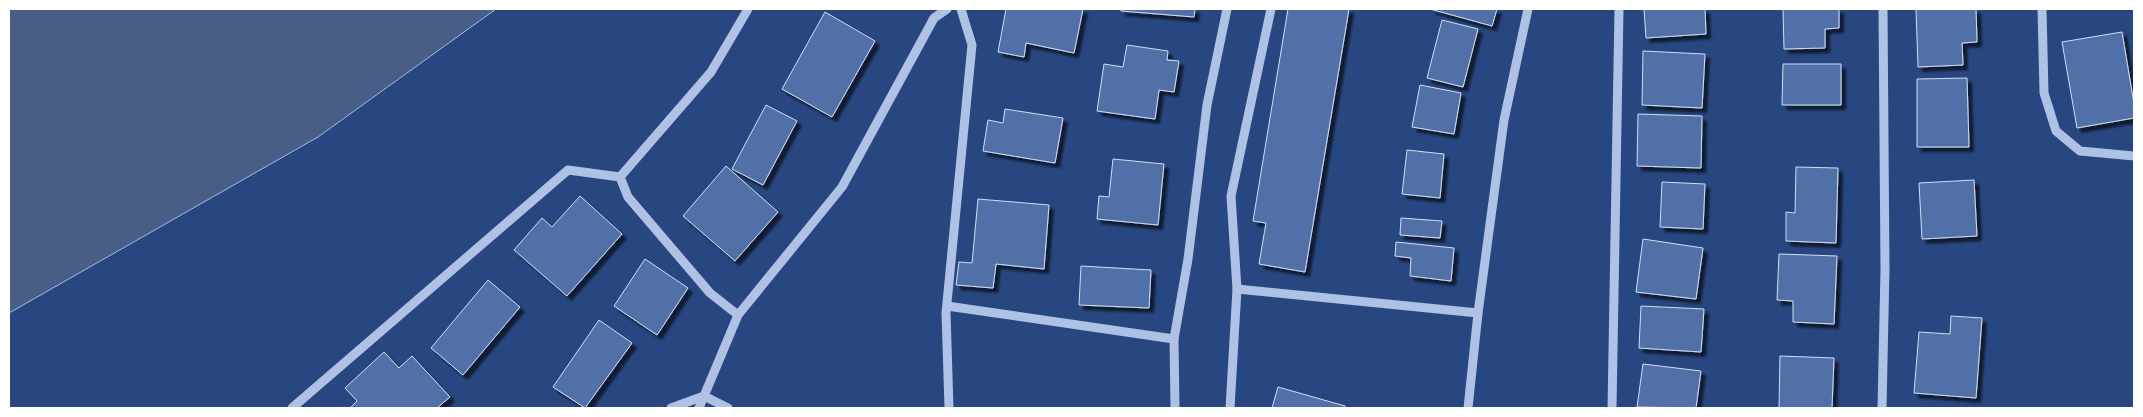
<svg xmlns="http://www.w3.org/2000/svg" width="2143" height="417" viewBox="0 0 2143 417" font-family="Ubuntu,sans-serif">
  <style>
    .water { fill: #485e87; stroke: #a4bce5 }
    .building { fill: #516fa7; stroke: #d2def4; filter: url(#shadow) }
    .lines { fill: none; stroke-linecap: round; stroke-linejoin: round }
    .minor { stroke: #afc2e5; stroke-width: 9 }
  </style>
  <defs>
    <filter id="shadow"><feDropShadow dx="4.5" dy="4.5" stdDeviation="1" flood-color="#0009"/></filter>
  </defs>
  <rect width="100%" height="100%" fill="#28467f"/>
  <polygon class="water" points="9,9 496,9 318,137 9,313"/>
  <g class="building">
    <polygon points="1006,9 1083,9 1074,53 1026,43 1024,57 998,52"/>
    <polygon points="1121,9 1195,9 1194,17 1121,11"/>
    <polygon points="1288,9 1349,9 1305,272 1259,264 1266,223 1253,221"/>
    <polygon points="1430,9 1497,9 1492,26"/>
    <polygon points="1644,9 1705,9 1706,34 1646,38"/>
    <polygon points="1783,9 1839,9 1839,28 1825,29 1825,48 1784,49"/>
    <polygon points="1916,9 1976,9 1977,42 1962,43 1963,65 1918,67"/>
    <polygon points="825,12 875,41 832,117 782,89"/>
    <polygon points="1442,20 1478,29 1463,87 1427,78"/>
    <polygon points="2122,32 2134,104 2134,118 2077,128 2062,42"/>
    <polygon points="1127,45 1168,51 1167,60 1179,61 1174,92 1159,90 1155,119 1097,111 1104,64 1123,67"/>
    <polygon points="1643,51 1705,54 1702,108 1642,105"/>
    <polygon points="1783,64 1841,64 1841,105 1782,105"/>
    <polygon points="1967,78 1969,147 1917,147 1917,79"/>
    <polygon points="1420,85 1461,93 1454,134 1412,127"/>
    <polygon points="766,105 797,121 763,185 732,169"/>
    <polygon points="1005,109 1063,118 1055,163 983,151 988,120 1003,123"/>
    <polygon points="1638,114 1702,116 1701,168 1637,166"/>
    <polygon points="1407,150 1444,154 1440,198 1402,194"/>
    <polygon points="1113,159 1164,164 1158,225 1097,219 1099,196 1109,197"/>
    <polygon points="726,166 778,212 735,261 683,216"/>
    <polygon points="1796,167 1838,168 1836,243 1786,241 1786,212 1795,213"/>
    <polygon points="1974,180 1977,236 1922,239 1919,183"/>
    <polygon points="1662,182 1705,184 1703,229 1660,227"/>
    <polygon points="580,196 622,234 567,296 514,250 542,218 552,227"/>
    <polygon points="978,199 1049,205 1044,269 996,264 993,288 956,285 959,262 972,263"/>
    <polygon points="1401,218 1442,221 1440,238 1400,235"/>
    <polygon points="1643,239 1703,248 1696,299 1636,292"/>
    <polygon points="1396,242 1454,248 1451,281 1410,276 1411,258 1395,256"/>
    <polygon points="1779,254 1837,256 1834,324 1793,322 1793,301 1777,300"/>
    <polygon points="645,259 688,288 657,335 614,306"/>
    <polygon points="1081,266 1151,270 1149,308 1079,305"/>
    <polygon points="488,280 520,307 463,375 431,348"/>
    <polygon points="1641,306 1704,309 1701,352 1639,348"/>
    <polygon points="1951,316 1982,318 1976,398 1914,393 1919,332 1950,334"/>
    <polygon points="599,320 632,343 585,408 553,387"/>
    <polygon points="384,352 399,368 412,356 450,397 437,408 350,408 357,401 345,388"/>
    <polygon points="1780,356 1834,358 1832,408 1779,408"/>
    <polygon points="1643,364 1701,371 1696,408 1637,407"/>
    <polygon points="1278,387 1345,406 1345,408 1272,408"/>
  </g>
  <g class="lines">
    <g class="minor">
      <polyline points="2042,9 2044,93 2056,131 2080,151 2134,156"/>
      <polyline points="620,177 628,197 710,293 738,315"/>
      <polyline points="1237,289 1478,313"/>
      <polyline points="947,306 1174,339"/>
      <polyline points="292,408 568,170 620,177 711,72 748,9"/>
      <polyline points="671,408 704,396 728,408"/>
      <polyline points="699,408 738,315 842,187 934,18 947,9"/>
      <polyline points="949,408 946,313 972,45 961,9"/>
      <polyline points="1175,408 1174,339 1188,259 1207,105 1227,9"/>
      <polyline points="1230,408 1237,289 1231,196 1271,9"/>
      <polyline points="1468,408 1478,313 1504,120 1528,9"/>
      <polyline points="1612,408 1619,9"/>
      <polyline points="1882,408 1885,269 1883,9"/>
    </g>
  </g>
  <rect width="2143" height="417" fill="none" stroke="#ffffff" stroke-width="20"/>
</svg>
